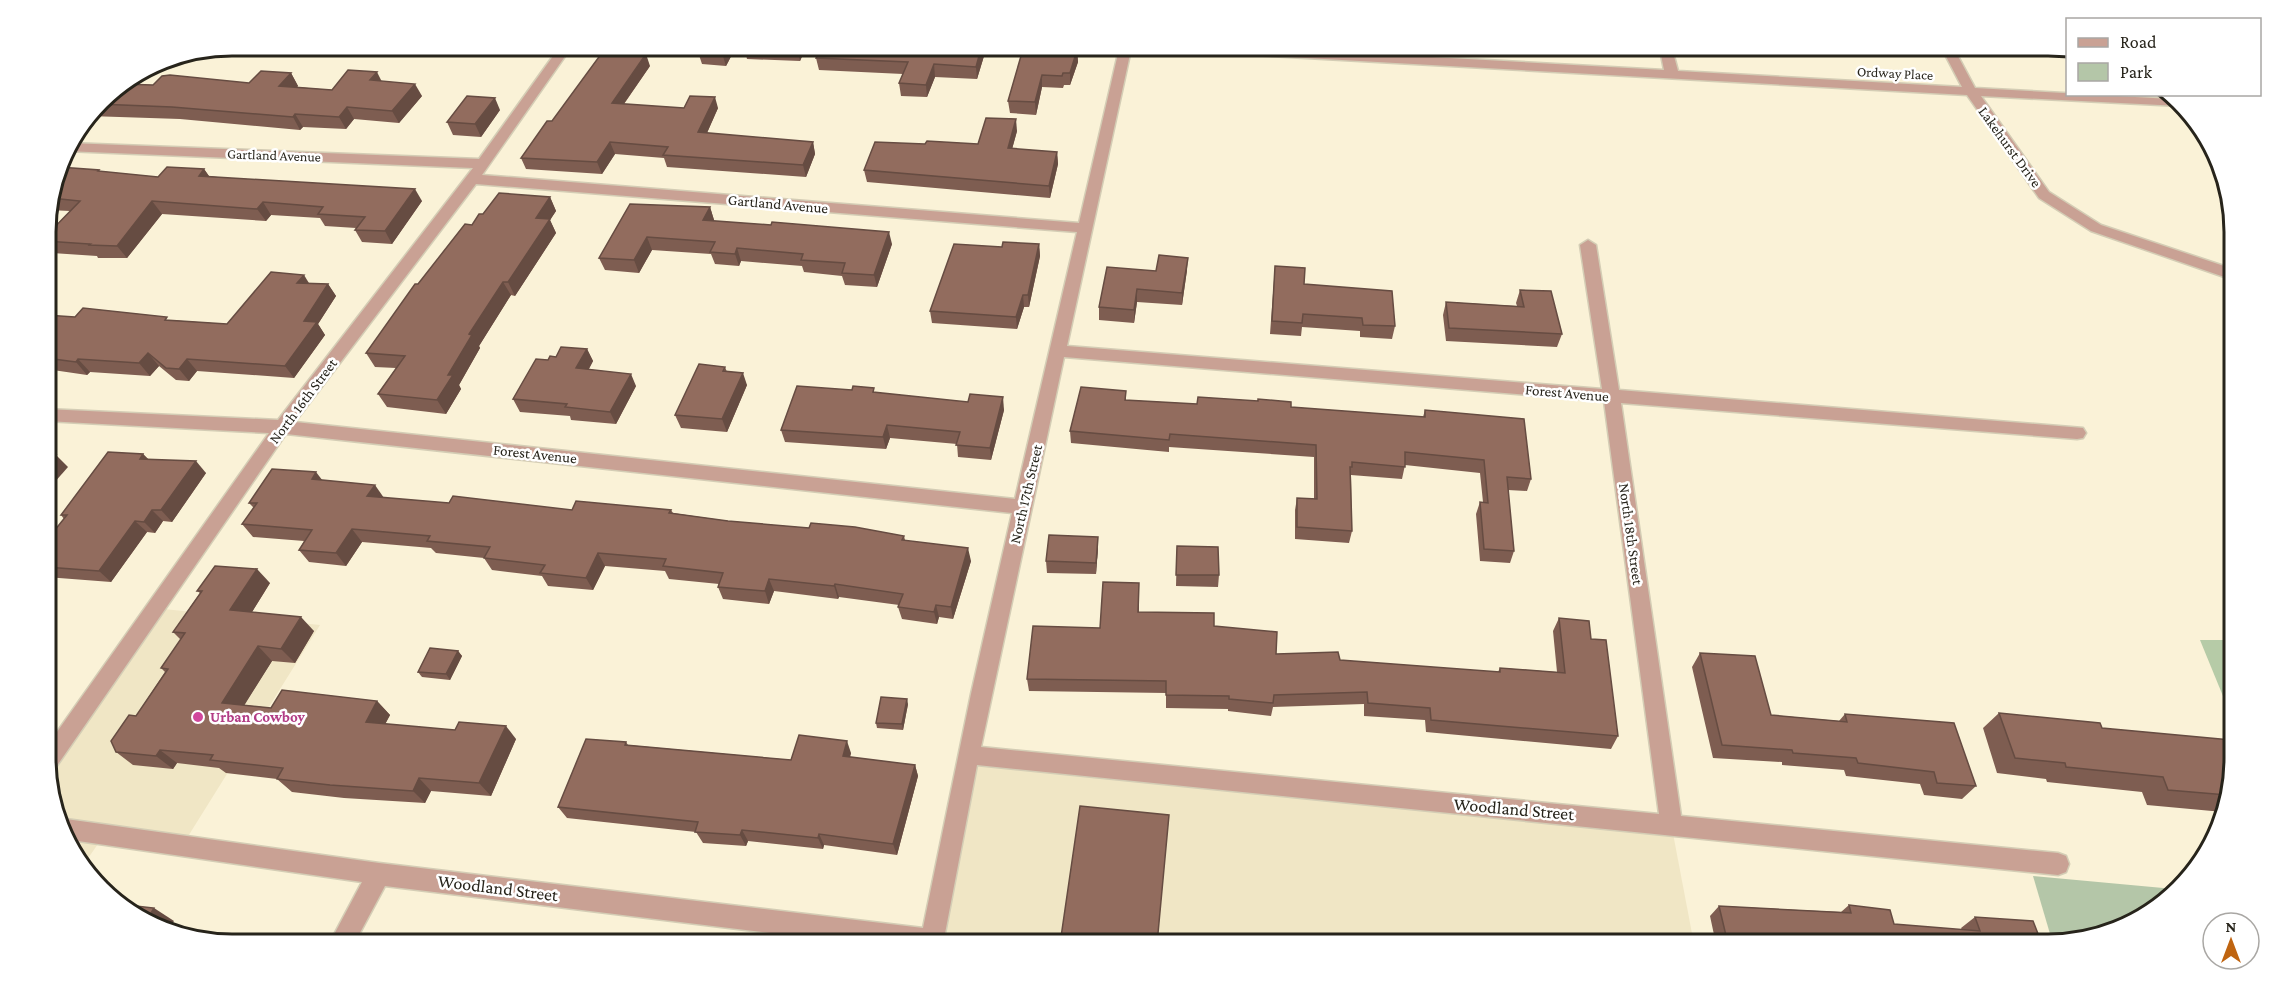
<svg xmlns="http://www.w3.org/2000/svg" width="2279" height="989" viewBox="0 0 2279 989" font-family="'Crimson Pro',serif">
  <style>
    .built { fill: #f0e6c5 }
    .green { fill: #b4c6a8 }
    .forest { fill: #b6cba7 }
    .lines { fill: none; stroke-linecap: round; stroke-linejoin: round }
    .minor-casing { stroke: #d4cdb5; stroke-width: 3 }
    .minor { fill: #c9a194; fill-rule: evenodd }
    .wall { fill: #7e5d51 }
    .shaded-wall { fill: #664c42 }
    .building { fill: #926c5e; stroke: #664c42; stroke-width: 1.5 }
    .hotel-dot { fill: #d1479c; stroke: #fff; stroke-width: 2 }
    .labels { text-anchor: middle; stroke-width: 5; stroke-linejoin: round; paint-order: stroke }
    .far-street-label { font-size: 14px; fill: #27241b; stroke: #fff }
    .street-label { font-size: 15px; fill: #27241b; stroke: #fff }
    .hotel-label { font-size: 15px; font-weight: bold; fill: #b23c85; stroke: #fff; text-anchor: start }
    .near-street-label { font-size: 18px; fill: #27241b; stroke: #fff }
    .rim { fill: none; stroke: #27241b; stroke-width: 3 }
  </style>
  <rect width="100%" height="100%" fill="#faf2d7"/>
  <g class="built">
    <polygon points="154,608 320,625 182,846 100,841 82,867 47,783 47,763"/>
    <polygon points="969,755 1671,823 1694,944 931,944"/>
  </g>
  <polygon class="green" points="2033,876 2174,889 2161,906 2108,934 2053,944"/>
  <polygon class="forest" points="2200,640 2234,640 2234,723"/>
  <g class="lines">
    <g class="minor-casing">
      <g id="minor">
        <path d="M561,45H573L482,175L1079,223L1120,45H1132L1067,346L1602,389L1580,245L1588,240L1596,245L1619,390L2083,428L2086,433L2083,438L2077,439L1621,403L1681,816L2058,853L2066,856L2069,864L2066,872L2058,875L977,765L943,944H860L385,886L354,944H329L362,882L71,840L62,820L66,819L379,863L923,928L971,694L1012,513L286,434L54,770L47,772V746L269,433L46,421V409L278,420L473,168L66,151L64,149L69,143L479,159ZM476,184L1077,232L1015,499L295,422ZM1064,357L1604,401L1659,814L981,747Z"/>
        <polygon points="1139,45 1214,45 1664,70 1659,45 1671,45 1678,71 1962,87 1940,45 1952,45 1975,88 2171,99 2180,106 1981,96 2049,192 2101,225 2233,269 2233,280 2091,231 2039,198 1967,95 1145,49"/>
      </g>
    </g>
    <use href="#minor" class="minor"/>
  </g>
  <g class="wall">
    <polygon points="737,45 726,66 702,64 698,52"/>
    <polygon points="807,45 800,61 747,59 744,47"/>
    <polygon points="1023,49 1077,50 1078,62 1070,85 1064,85 1063,88 1042,87 1036,115 1010,113 1008,101"/>
    <polygon points="984,56 977,79 935,77 927,97 901,96 899,83 903,74 819,70 816,58"/>
    <polygon points="650,66 624,104 684,108 718,108 707,133 813,142 815,154 806,177 667,167 664,158 615,154 602,174 526,169 521,158 552,121"/>
    <polygon points="291,73 298,86 297,87 332,90 381,81 422,96 399,123 354,119 346,129 303,127 300,130 180,119 89,116 108,91 153,85 249,83"/>
    <polygon points="500,110 481,137 453,135 447,122"/>
    <polygon points="1017,131 1012,149 1057,152 1058,164 1050,198 867,182 864,170 925,144 978,144"/>
    <polygon points="59,167 158,177 204,169 209,176 422,201 392,244 362,242 355,230 356,228 325,226 320,218 271,215 266,221 162,214 127,258 98,258 97,256 52,253 45,246 45,237 70,211 48,210"/>
    <polygon points="550,197 556,211 550,220 556,233 515,296 511,295 479,346 480,348 459,385 461,389 446,414 387,407 378,394 396,368 375,367 366,353 418,284 483,214"/>
    <polygon points="710,207 714,220 714,221 771,225 892,244 877,287 845,285 842,276 804,272 802,266 741,261 739,266 715,264 711,254 652,250 639,273 605,270 599,258"/>
    <polygon points="1039,244 1040,256 1029,307 1024,307 1017,329 932,323 930,311 1002,247"/>
    <polygon points="1275,266 1304,284 1395,326 1392,339 1360,337 1360,331 1302,327 1301,336 1270,334"/>
    <polygon points="1187,270 1182,305 1137,302 1134,323 1099,320 1099,307 1156,271"/>
    <polygon points="309,283 328,284 336,296 318,324 325,335 294,378 197,371 189,381 176,380 159,366 150,376 90,372 87,375 46,369 46,315 75,317 169,320 227,324"/>
    <polygon points="1520,290 1562,334 1557,347 1446,341 1443,315 1446,302 1517,306 1516,303"/>
    <polygon points="587,349 593,361 589,369 636,386 616,424 571,420 570,416 520,412 513,399 548,360 556,357"/>
    <polygon points="725,367 727,372 747,385 727,432 681,428 675,415"/>
    <polygon points="1126,391 1126,400 1197,404 1291,407 1423,417 1425,410 1531,479 1527,491 1508,490 1514,551 1510,563 1480,561 1476,514 1480,502 1483,502 1480,473 1405,465 1402,479 1351,475 1352,531 1349,543 1295,539 1295,510 1297,498 1314,499 1314,457 1169,447 1169,452 1071,443 1070,431"/>
    <polygon points="876,393 1004,410 991,460 958,457 957,444 890,438 886,449 785,442 781,430"/>
    <polygon points="143,454 148,459 206,473 172,522 163,521 155,533 147,532 111,582 46,577 46,541 64,519 61,515"/>
    <polygon points="322,480 384,498 449,503 572,510 671,510 673,513 728,521 904,536 905,540 971,561 953,619 939,617 937,624 902,619 898,607 899,605 839,597 838,599 774,591 769,604 723,599 718,587 719,584 669,579 665,571 605,566 593,590 548,586 542,576 492,570 484,558 436,553 431,548 362,542 346,566 309,562 299,550 304,541 253,537 242,524 254,508 249,503"/>
    <polygon points="1177,546 1219,575 1218,587 1176,586"/>
    <polygon points="1098,548 1096,574 1047,573 1046,561"/>
    <polygon points="270,583 252,612 314,631 295,663 272,661 244,705 271,708 377,701 390,715 385,724 516,739 491,796 431,791 425,803 344,798 292,792 277,779 226,773 219,768 177,763 173,769 133,765 116,752 136,716 165,672 161,668 181,640 173,632 200,593 197,591"/>
    <polygon points="1139,596 1139,612 1214,626 1276,654 1340,660 1498,672 1500,668 1557,672 1553,631 1559,618 1591,639 1618,736 1611,749 1426,732 1425,720 1364,716 1364,704 1273,707 1271,716 1228,711 1228,709 1166,708 1166,693 1029,691 1027,679 1100,628"/>
    <polygon points="458,651 462,656 450,680 422,677 418,672"/>
    <polygon points="1700,653 1771,715 1839,721 1845,714 1976,786 1962,799 1924,795 1920,784 1846,776 1844,770 1782,765 1782,762 1713,758 1692,667"/>
    <polygon points="908,704 903,730 877,728 876,723"/>
    <polygon points="1999,713 2102,728 2234,758 2223,812 2147,805 2142,792 2047,782 2046,779 1997,773 1983,728"/>
    <polygon points="626,742 628,745 791,760 851,753 850,757 915,765 918,776 897,855 824,845 823,849 748,841 746,846 703,843 696,832 567,818 558,807"/>
    <polygon points="1849,905 1894,924 1962,930 1961,928 1975,917 2042,944 1716,944 1710,916 1719,906 1841,912"/>
  </g>
  <g class="shaded-wall">
    <polygon points="727,45 737,45 726,66 722,53"/>
    <polygon points="799,45 807,45 800,61 797,48"/>
    <polygon points="982,45 984,56 977,79 976,67"/>
    <polygon points="1077,50 1078,62 1070,85 1070,73"/>
    <polygon points="646,54 650,66 616,115 612,103"/>
    <polygon points="934,64 935,77 927,97 926,85"/>
    <polygon points="377,72 383,84 370,80"/>
    <polygon points="291,73 298,86 286,98 279,86"/>
    <polygon points="1042,75 1042,87 1036,115 1035,102"/>
    <polygon points="415,84 422,96 399,123 392,111"/>
    <polygon points="715,97 718,108 702,144 698,132"/>
    <polygon points="495,98 500,110 481,137 475,124"/>
    <polygon points="347,107 354,119 346,129 339,117"/>
    <polygon points="295,114 303,127 300,130 293,117"/>
    <polygon points="1016,119 1017,131 1009,160 1008,148"/>
    <polygon points="610,142 615,154 602,174 597,162"/>
    <polygon points="813,142 815,154 806,177 803,165"/>
    <polygon points="1057,152 1058,164 1050,198 1049,186"/>
    <polygon points="204,169 213,182 199,176"/>
    <polygon points="415,189 422,201 392,244 385,231"/>
    <polygon points="550,197 556,211 550,220 556,233 515,296 508,282 536,218"/>
    <polygon points="152,201 162,214 127,258 117,246"/>
    <polygon points="263,202 271,215 266,221 257,209"/>
    <polygon points="710,207 714,220 708,233 703,220"/>
    <polygon points="889,232 892,244 877,287 874,275"/>
    <polygon points="647,237 652,250 639,273 634,260"/>
    <polygon points="1039,244 1040,256 1029,307 1028,295"/>
    <polygon points="737,248 741,261 739,266 735,254"/>
    <polygon points="1188,258 1187,270 1182,305 1182,293"/>
    <polygon points="304,275 312,288 297,283"/>
    <polygon points="503,282 511,295 479,346 480,348 459,385 461,389 446,414 437,400 448,375 469,334"/>
    <polygon points="328,284 336,296 318,324 325,335 294,378 285,366 304,321"/>
    <polygon points="1137,289 1137,302 1134,323 1134,310"/>
    <polygon points="1023,295 1024,307 1017,329 1016,317"/>
    <polygon points="587,349 593,361 582,381 576,368"/>
    <polygon points="148,353 159,366 150,376 139,363"/>
    <polygon points="78,359 90,372 87,375 76,362"/>
    <polygon points="187,359 197,371 189,381 179,369"/>
    <polygon points="743,373 747,385 727,432 722,419"/>
    <polygon points="631,374 636,386 616,424 610,412"/>
    <polygon points="1003,397 1004,410 991,460 990,448"/>
    <polygon points="887,425 890,438 886,449 883,437"/>
    <polygon points="143,454 154,465 140,459"/>
    <polygon points="56,455 68,467 46,492 46,466"/>
    <polygon points="196,461 206,473 172,522 161,510"/>
    <polygon points="316,472 326,485 312,479"/>
    <polygon points="375,485 384,498 367,496"/>
    <polygon points="152,510 163,521 155,533 144,522"/>
    <polygon points="135,521 147,532 111,582 99,571"/>
    <polygon points="352,529 362,542 346,566 336,553"/>
    <polygon points="1098,537 1098,548 1096,574 1096,563"/>
    <polygon points="968,548 971,561 953,619 951,607"/>
    <polygon points="598,553 605,566 593,590 586,578"/>
    <polygon points="257,569 270,583 244,625 230,610"/>
    <polygon points="769,579 774,591 769,604 765,591"/>
    <polygon points="835,584 839,597 838,599 834,586"/>
    <polygon points="936,605 939,617 937,624 934,612"/>
    <polygon points="301,617 314,631 295,663 281,649"/>
    <polygon points="258,646 272,661 237,717 222,703"/>
    <polygon points="458,651 462,656 450,680 446,674"/>
    <polygon points="907,699 908,704 903,730 902,724"/>
    <polygon points="377,701 390,715 379,736 366,722"/>
    <polygon points="506,726 516,739 491,796 479,783"/>
    <polygon points="847,741 851,753 847,767 843,756"/>
    <polygon points="160,750 177,763 173,769 156,756"/>
    <polygon points="915,765 918,776 897,855 893,844"/>
    <polygon points="419,778 431,791 425,803 413,791"/>
    <polygon points="742,830 748,841 746,846 740,835"/>
    <polygon points="819,834 824,845 823,849 818,838"/>
    <polygon points="154,908 174,921 167,931 160,930 147,920"/>
    <polygon points="214,933 232,944 210,940"/>
  </g>
  <g class="building">
    <polygon points="702,45 727,45 722,53 698,52"/>
    <polygon points="745,45 799,45 797,48 744,47"/>
    <polygon points="822,45 982,45 976,67 934,64 926,85 899,83 908,62 816,58"/>
    <polygon points="1023,49 1077,50 1070,73 1063,73 1062,76 1042,75 1035,102 1008,101"/>
    <polygon points="604,50 646,54 612,103 684,108 690,96 715,97 698,132 813,142 803,165 663,155 668,147 610,142 597,162 521,158 547,121 552,121"/>
    <polygon points="348,70 377,72 370,80 415,84 392,111 347,107 339,117 295,114 293,117 172,107 98,104 108,91 120,84 153,85 162,76 170,75 249,83 261,71 291,73 279,86 332,90"/>
    <polygon points="467,96 495,98 475,124 447,122"/>
    <polygon points="986,118 1016,119 1008,148 1057,152 1049,186 864,170 875,142 925,144 927,141 978,144"/>
    <polygon points="59,167 99,170 98,171 158,177 167,167 204,169 199,176 415,189 385,231 355,230 365,217 318,214 323,207 263,202 257,209 152,201 117,246 88,245 90,244 45,241 45,237 80,201 51,198"/>
    <polygon points="499,193 550,197 536,218 550,219 508,282 503,282 469,334 472,335 448,375 453,375 437,400 378,394 405,356 366,353 415,284 418,284 465,224 472,225 479,214 483,214"/>
    <polygon points="630,204 710,207 703,220 771,225 772,222 889,232 874,275 842,273 845,263 801,260 803,254 737,248 735,254 710,252 715,242 647,237 634,260 599,258"/>
    <polygon points="1003,242 1039,244 1028,295 1023,295 1016,317 930,311 954,244 1002,247"/>
    <polygon points="1159,255 1188,258 1182,293 1137,289 1134,310 1099,307 1107,267 1156,271"/>
    <polygon points="1275,266 1305,268 1304,284 1392,291 1395,326 1363,325 1362,318 1303,314 1302,323 1272,321"/>
    <polygon points="271,272 304,275 297,283 328,284 304,321 317,322 285,366 187,359 179,369 166,368 148,353 139,363 78,359 76,362 46,358 46,315 75,317 83,308 167,317 165,320 227,324"/>
    <polygon points="1520,290 1551,291 1562,334 1449,328 1446,302 1524,307"/>
    <polygon points="561,347 587,349 576,368 631,374 610,412 565,407 567,404 513,399 536,359 548,360 550,356 556,357"/>
    <polygon points="699,364 725,367 723,371 743,373 722,419 675,415"/>
    <polygon points="797,386 852,390 853,386 874,388 873,392 968,402 970,394 1003,397 990,448 956,445 960,432 887,425 883,437 781,430"/>
    <polygon points="1081,387 1126,391 1125,400 1197,404 1198,397 1258,401 1258,399 1291,402 1291,407 1425,417 1425,410 1524,419 1531,479 1507,477 1514,551 1484,549 1480,502 1488,503 1484,460 1405,452 1405,467 1352,462 1352,467 1350,467 1352,531 1297,527 1297,498 1317,499 1316,445 1170,434 1169,440 1070,431"/>
    <polygon points="108,452 143,454 140,459 196,461 161,510 152,510 144,522 135,521 99,571 46,567 46,541 67,515 61,515"/>
    <polygon points="46,454 56,455 46,466"/>
    <polygon points="272,469 316,472 312,479 375,485 367,496 449,503 453,496 572,510 576,501 671,510 669,513 728,521 809,528 811,523 855,527 904,536 902,540 968,548 951,607 936,605 934,612 898,607 903,594 835,584 834,586 769,579 765,591 718,587 723,573 663,566 666,559 598,553 586,578 540,573 545,565 484,558 490,547 427,541 430,536 352,529 336,553 299,550 312,530 242,524 257,503 249,503"/>
    <polygon points="1049,535 1098,537 1096,563 1046,561"/>
    <polygon points="1177,546 1218,547 1219,575 1176,575"/>
    <polygon points="215,566 257,569 230,610 301,617 281,649 258,646 222,703 271,708 282,690 377,701 366,722 455,730 459,722 506,726 479,783 419,778 413,791 330,785 277,779 283,768 210,760 213,755 160,750 156,756 116,752 111,741 129,715 136,716 168,669 161,668 185,633 173,632 202,591 197,591"/>
    <polygon points="1103,582 1139,583 1138,612 1214,613 1214,626 1277,632 1276,654 1338,652 1340,660 1500,672 1500,668 1565,673 1559,618 1589,621 1591,639 1606,640 1618,736 1431,720 1430,708 1368,703 1367,692 1274,695 1273,703 1229,699 1229,696 1166,695 1166,681 1027,679 1033,626 1100,628"/>
    <polygon points="430,648 458,651 446,674 418,672"/>
    <polygon points="1700,653 1755,656 1771,715 1847,722 1845,714 1954,723 1976,786 1937,783 1934,772 1858,763 1856,758 1793,753 1792,750 1722,745"/>
    <polygon points="881,697 907,699 902,724 876,723"/>
    <polygon points="1999,713 2100,723 2102,728 2231,740 2234,746 2234,758 2227,795 2168,790 2163,777 2066,767 2065,763 2015,758"/>
    <polygon points="799,735 847,741 843,756 915,765 893,844 819,834 818,838 742,830 740,835 695,832 698,822 558,807 586,739 626,742 625,745 791,760"/>
    <polygon points="1080,806 1169,815 1157,944 1060,944"/>
    <polygon points="127,905 154,908 147,920"/>
    <polygon points="1849,905 1890,910 1894,924 1980,931 1975,917 2033,921 2042,944 1728,944 1719,906 1851,913"/>
    <polygon points="156,927 214,933 210,940 160,930"/>
  </g>
  <circle class="hotel-dot" cx="198" cy="717" r="6"/>
  <g class="labels">
    <g class="far-street-label">
      <text transform="translate(1895 73) rotate(3)" y="5">Ordway Place</text>
      <text transform="translate(274 155) rotate(2)" y="5">Gartland Avenue</text>
    </g>
    <g class="street-label">
      <text transform="translate(2010 147) rotate(54)" y="5">Lakehurst Drive</text>
      <text transform="translate(778 204) rotate(5)" y="5">Gartland Avenue</text>
      <text transform="translate(1567 393) rotate(5)" y="5">Forest Avenue</text>
      <text transform="translate(303 401) rotate(-53)" y="5">North 16th Street</text>
      <text transform="translate(535 454) rotate(6)" y="5">Forest Avenue</text>
      <text transform="translate(1026 494) rotate(-77)" y="5">North 17th Street</text>
      <text transform="translate(1631 534) rotate(82)" y="5">North 18th Street</text>
    </g>
    <g class="hotel-label">
      <text x="210" y="722">Urban Cowboy</text>
    </g>
    <g class="near-street-label">
      <text transform="translate(1514 809) rotate(5)" y="6">Woodland Street</text>
      <text transform="translate(498 888) rotate(7)" y="6">Woodland Street</text>
    </g>
  </g>
  <path d="M0 0H2279V989H0ZM232 56H2048A176 176 0 0 1 2224 232V758A176 176 0 0 1 2048 934H232A176 176 0 0 1 56 758V232A176 176 0 0 1 232 56Z" fill="#fff" fill-rule="evenodd"/>
  <path class="rim" d="M232 56H2048A176 176 0 0 1 2224 232V758A176 176 0 0 1 2048 934H232A176 176 0 0 1 56 758V232A176 176 0 0 1 232 56Z"/>
  <rect x="2066" y="18" width="195" height="78" fill="#ffffff" stroke="#a9a7a4" stroke-width="1.5"/>
  <rect x="2078" y="38" width="30" height="9" fill="#c9a194" stroke="#a9a7a4" stroke-width="1.5"/>
  <text x="2120" y="48" font-size="18" fill="#27241b">Road</text>
  <rect x="2078" y="63" width="30" height="18" fill="#b4c6a8" stroke="#a9a7a4" stroke-width="1.5"/>
  <text x="2120" y="78" font-size="18" fill="#27241b">Park</text>
  <g transform="translate(2231 941)"><circle r="28" fill="#ffffff" stroke="#a9a7a4" stroke-width="1.5"/>
  <path d="M0-4.5L10 22L0 15L-10 22Z" fill="#bf6410"/>
  <text y="-9" font-size="16" font-weight="bold" text-anchor="middle" fill="#27241b">N</text>
  </g>
</svg>
